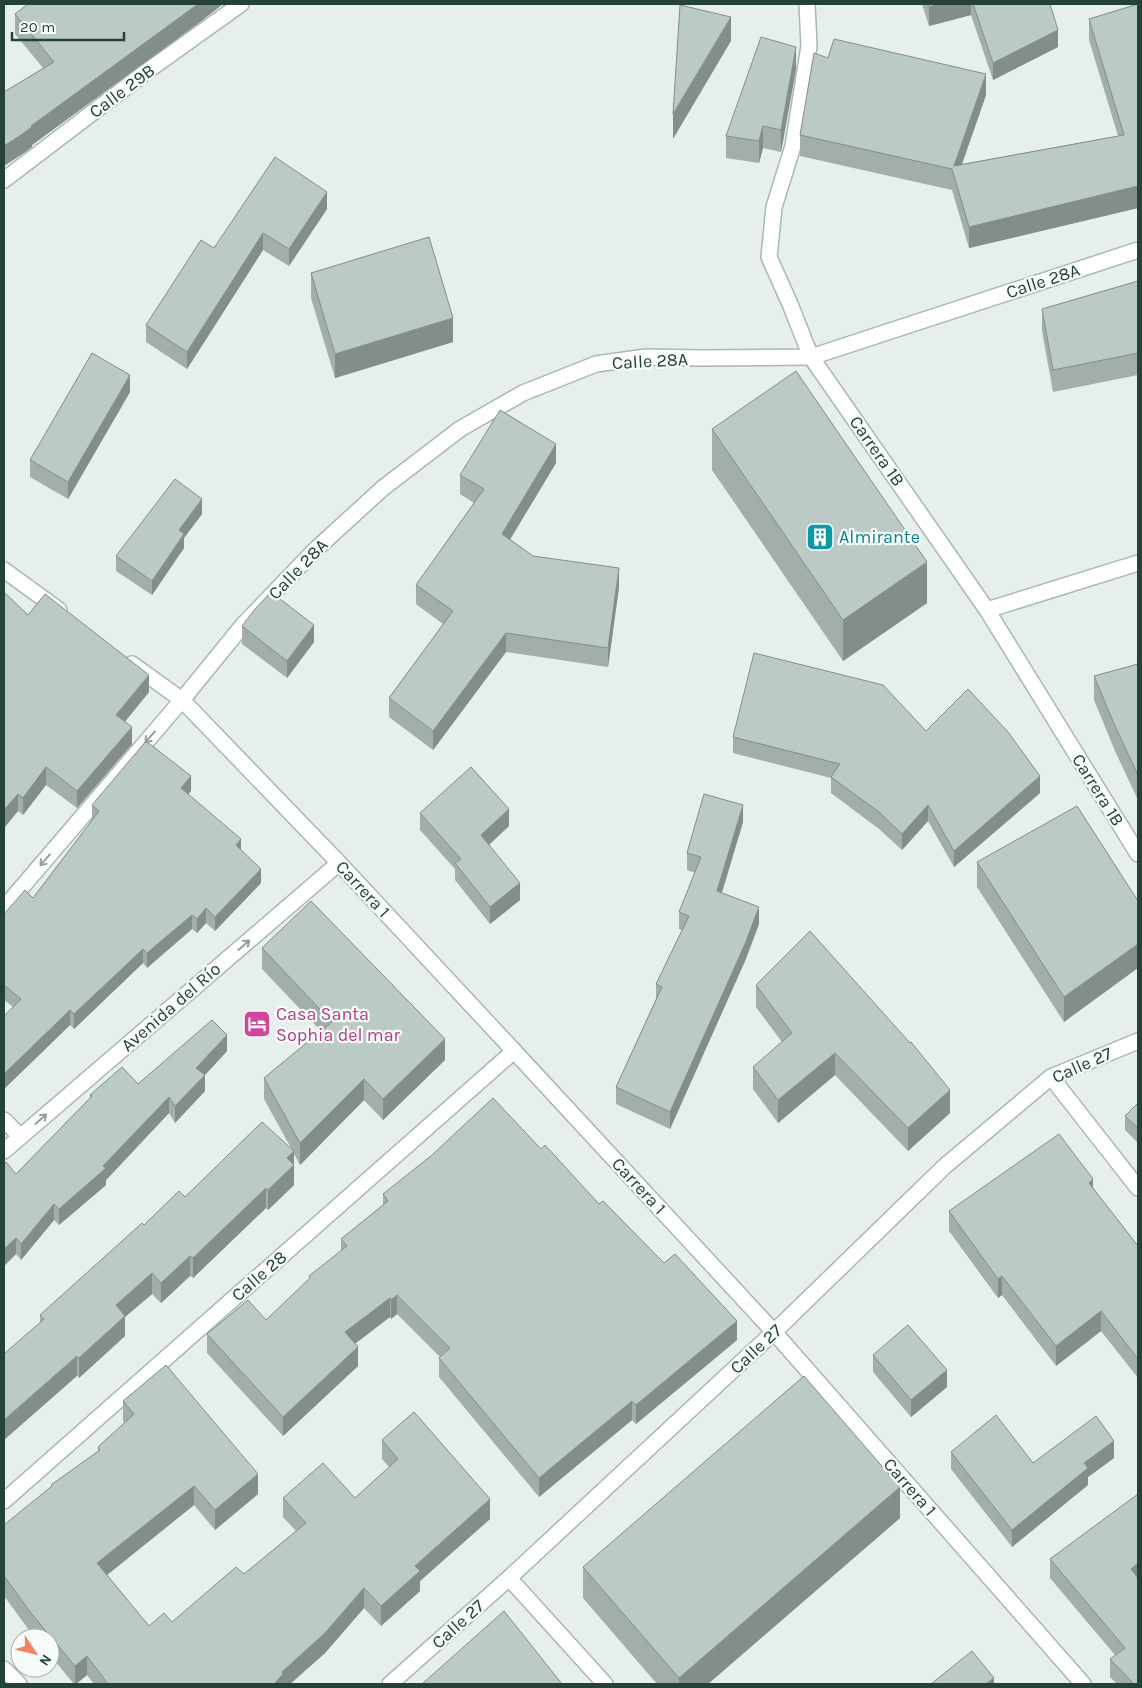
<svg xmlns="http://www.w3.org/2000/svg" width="1142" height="1688" viewBox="0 0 1142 1688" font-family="Karla,sans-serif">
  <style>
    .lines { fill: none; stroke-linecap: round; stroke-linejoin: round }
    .minor-casing { stroke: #a8b8b2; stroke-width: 18 }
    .minor { stroke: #fff; stroke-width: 15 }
    .wall { fill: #a1aea9 }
    .shaded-wall { fill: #838d89 }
    .building { fill: #bbcac4; stroke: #838d89 }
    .oneway { stroke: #92a09c }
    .labels { text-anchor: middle; stroke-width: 4.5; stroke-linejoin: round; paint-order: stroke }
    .street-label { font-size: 18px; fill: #24423a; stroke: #f7fbf9 }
    .culture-label { font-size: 18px; fill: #0d838f; stroke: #f7fbf9; text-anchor: start }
    .hotel-label { font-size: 18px; fill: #b23c85; stroke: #f7fbf9; text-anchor: start }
  </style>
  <rect width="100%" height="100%" fill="#e6efeb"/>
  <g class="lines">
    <g class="minor-casing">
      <g id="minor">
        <polyline points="807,4 809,46 793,146 774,207 769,257 790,304 811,357 987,610 1138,854"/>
        <polyline points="4,180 146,72 241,4"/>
        <polyline points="4,570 59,610"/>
        <polyline points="987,610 1138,563"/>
        <polyline points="132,664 182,700 339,863 514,1051 774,1332 1083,1684"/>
        <polyline points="4,908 182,700 243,625 314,551 383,488 460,429 523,393 596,364 646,357 702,358 811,357 1138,250"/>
        <polyline points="1051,1077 1138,1188"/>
        <polyline points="4,1120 20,1136"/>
        <polyline points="4,1151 339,863"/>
        <polyline points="4,1501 514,1051"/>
        <polyline points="509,1578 605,1684"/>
        <polyline points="4,1669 19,1684"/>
        <polyline points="390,1684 509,1578 774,1332 945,1166 1051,1077 1138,1041"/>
      </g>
    </g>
    <use href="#minor" class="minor"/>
  </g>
  <g class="wall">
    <polygon points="922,4 1050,4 1058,47 993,80 971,15 929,26"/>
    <polygon points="1138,4 1138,208 969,248 952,190 800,156 800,135 828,58 986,95 962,164 1118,136 1089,40 1089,19"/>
    <polygon points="15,14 204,19 32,145 32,147 21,155 4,92 43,68 15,34"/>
    <polygon points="796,69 781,152 763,148 759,163 726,158 726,136"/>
    <polygon points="327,209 289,266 263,250 187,369 146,342 146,325 214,248"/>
    <polygon points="311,273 453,342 335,378 311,298"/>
    <polygon points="1138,281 1138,375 1053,392 1042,331 1042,309"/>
    <polygon points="130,392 68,499 30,477 30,460"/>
    <polygon points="712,429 927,603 843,661 712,470"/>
    <polygon points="556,463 510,539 533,556 619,587 608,667 506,652 433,750 389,717 389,698 443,624 416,604 416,585 474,503 460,494 460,475"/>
    <polygon points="202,514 184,538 184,548 152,595 116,571 116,556"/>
    <polygon points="4,592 28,615 149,692 125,722 132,744 77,808 46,785 23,815 18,811 4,828"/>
    <polygon points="242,626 314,642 287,678 242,644"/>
    <polygon points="1138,664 1138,800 1115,751 1094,700 1094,676"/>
    <polygon points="926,731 1040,793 954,867 928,821 902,850 879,829 831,793 831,778 733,753 733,737"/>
    <polygon points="191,791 188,794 241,850 261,883 215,931 206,923 197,933 192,929 147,968 143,963 74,1029 70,1025 4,1089 4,1016 13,1007 4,1000 4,914 33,898 92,820 92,805"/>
    <polygon points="420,813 509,826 489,845 520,900 490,924 455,880 455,869 420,830"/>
    <polygon points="743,822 722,893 759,924 745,961 670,1129 616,1104 616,1087 656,999 656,984 682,930 679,929 679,912 695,873 687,870 687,853"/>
    <polygon points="977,862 1138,901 1064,1022 977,887"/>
    <polygon points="262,948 445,1060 383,1120 364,1100 300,1165 294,1154 294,1185 268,1210 266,1208 193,1278 190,1276 161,1303 152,1294 125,1317 125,1336 79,1378 40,1323 40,1315 144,1225 185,1197 291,1148 264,1099 264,1078 321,1031 262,969"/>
    <polygon points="756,985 950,1113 908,1151 835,1075 778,1123 753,1089 753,1067 782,1042 756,1007"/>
    <polygon points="227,1051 205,1075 205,1091 175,1123 169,1113 106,1180 106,1185 59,1225 54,1220 21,1260 16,1254 4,1266 16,1174 90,1098 90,1095 138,1084"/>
    <polygon points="1138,1103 1138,1143 1125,1130 1125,1116"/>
    <polygon points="541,1149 599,1204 737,1340 636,1424 632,1420 539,1497 439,1377 439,1358 440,1357 397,1314 391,1319 390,1317 355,1344 358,1366 283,1436 207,1353 207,1334 266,1320 309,1280 309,1276 341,1251 341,1239 383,1205 383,1194"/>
    <polygon points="1093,1188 1138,1246 1138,1378 1101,1331 1056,1366 1002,1295 998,1298 949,1231 949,1211"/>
    <polygon points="873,1355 947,1387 911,1417 873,1372"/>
    <polygon points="123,1401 258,1494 215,1530 194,1505 107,1575 149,1626 172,1622 244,1574 296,1531 283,1517 283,1498 355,1498 389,1467 382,1459 382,1440 490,1519 420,1581 420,1591 381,1626 364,1608 325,1653 290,1684 94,1684 87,1675 76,1684 74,1684 50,1655 50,1638 35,1638 4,1596 4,1525 51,1487 51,1485 98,1451 98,1447 125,1423 123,1421"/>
    <polygon points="951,1452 1033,1463 1114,1458 1088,1477 1088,1485 1012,1547 951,1469"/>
    <polygon points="1138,1494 1138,1684 1117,1684 1110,1677 1110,1659 1115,1655 1050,1578 1050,1559"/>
    <polygon points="900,1518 708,1684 657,1684 583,1598 583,1567"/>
  </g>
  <g class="shaded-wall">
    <polygon points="198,4 223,4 204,19 32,145 32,147 21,155 4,166 4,146"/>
    <polygon points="939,4 971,4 971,15 929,26 929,7"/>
    <polygon points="731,17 731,41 673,139 673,114"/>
    <polygon points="1058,30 1058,47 993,80 993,63"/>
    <polygon points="796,47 796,69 781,152 781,130"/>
    <polygon points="986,74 986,95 956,181 954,166"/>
    <polygon points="763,126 763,148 759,163 759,141"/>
    <polygon points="1138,186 1138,208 969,248 969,227"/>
    <polygon points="327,192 327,209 289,266 289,249"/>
    <polygon points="263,233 263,250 187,369 187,352"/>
    <polygon points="453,318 453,342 335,378 335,354"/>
    <polygon points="130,375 130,392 68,499 68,482"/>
    <polygon points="556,444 556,463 502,553 502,534"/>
    <polygon points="202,499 202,514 184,538 184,548 152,595 152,581 179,530"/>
    <polygon points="927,562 927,603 843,661 843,620"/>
    <polygon points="619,568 619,587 608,667 608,648"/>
    <polygon points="314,625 314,642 287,678 287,661"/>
    <polygon points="506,633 506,652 433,750 433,731"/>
    <polygon points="149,675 149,692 116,732 116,715"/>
    <polygon points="132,727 132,744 77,808 77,791"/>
    <polygon points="46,767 46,785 23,815 23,798"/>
    <polygon points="191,776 191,791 181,803 181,788"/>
    <polygon points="1040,776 1040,793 954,867 954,851"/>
    <polygon points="18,794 18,811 4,828 4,810"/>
    <polygon points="743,805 743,822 717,908 717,891"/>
    <polygon points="928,805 928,821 902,850 902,834"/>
    <polygon points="509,809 509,826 481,852 481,835"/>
    <polygon points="241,839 241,854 236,845"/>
    <polygon points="261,869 261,883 215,931 215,917"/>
    <polygon points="520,883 520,900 490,924 490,907"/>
    <polygon points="759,907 759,924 745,961 670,1129 670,1112"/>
    <polygon points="206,908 206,923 197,933 197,919"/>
    <polygon points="192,915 192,929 147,968 147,953"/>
    <polygon points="1138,944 1138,968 1064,1022 1064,997"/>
    <polygon points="143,949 143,963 74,1029 74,1014"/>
    <polygon points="70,1010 70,1025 4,1089 4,1074"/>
    <polygon points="227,1035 227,1051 205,1075 205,1091 175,1123 175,1106 196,1068"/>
    <polygon points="445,1039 445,1060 383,1120 383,1099"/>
    <polygon points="835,1053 835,1075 778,1123 778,1100"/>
    <polygon points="364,1079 364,1100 300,1165 300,1143"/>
    <polygon points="950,1090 950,1113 908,1151 908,1128"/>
    <polygon points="169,1097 169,1113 106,1180 106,1185 59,1225 59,1209 103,1166"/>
    <polygon points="294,1151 294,1185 268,1210 268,1190 287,1158"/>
    <polygon points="1093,1179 1093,1199 1089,1183"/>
    <polygon points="266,1188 266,1208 193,1278 193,1258"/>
    <polygon points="54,1204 54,1220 21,1260 21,1244"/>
    <polygon points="16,1238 16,1254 4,1266 4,1249"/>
    <polygon points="190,1256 190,1276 161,1303 161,1283"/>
    <polygon points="152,1273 152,1294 125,1317 125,1336 79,1378 79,1358 116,1305"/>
    <polygon points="1002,1276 1002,1295 998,1298 998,1279"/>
    <polygon points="397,1295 397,1314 391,1319 391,1300"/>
    <polygon points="390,1298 390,1317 345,1351 345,1332"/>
    <polygon points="1101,1311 1101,1331 1056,1366 1056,1346"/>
    <polygon points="737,1321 737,1340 636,1424 636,1405"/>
    <polygon points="358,1347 358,1366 283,1436 283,1417"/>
    <polygon points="77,1356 77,1376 4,1440 4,1420"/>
    <polygon points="947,1370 947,1387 911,1417 911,1400"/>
    <polygon points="632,1401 632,1420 539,1497 539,1478"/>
    <polygon points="1114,1441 1114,1458 1088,1477 1088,1485 1012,1547 1012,1530 1084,1463"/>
    <polygon points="258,1474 258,1494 215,1530 215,1510"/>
    <polygon points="194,1486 194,1505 97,1583 97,1563"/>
    <polygon points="900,1487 900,1518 708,1684 679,1684 679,1678"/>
    <polygon points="490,1499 490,1519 420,1581 420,1591 381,1626 381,1606 415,1566"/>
    <polygon points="1138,1563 1138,1581 1131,1569"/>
    <polygon points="364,1588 364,1608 325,1653 290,1684 274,1684 282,1672"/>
    <polygon points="87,1656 87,1675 76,1684 75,1684 75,1666"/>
    <polygon points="994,1678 994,1684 986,1684"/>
  </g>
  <g class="building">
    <polygon points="28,4 198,4 31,126 32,127 21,135 4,146 4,92 54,62 15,14"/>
    <polygon points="928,4 939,4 929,7"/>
    <polygon points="973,4 1050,4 1058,30 993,63"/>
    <polygon points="1138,4 1138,186 969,227 952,169 800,135 814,53 828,58 834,39 986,74 954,166 1124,135 1089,19"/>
    <polygon points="680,5 731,17 673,114"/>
    <polygon points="761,37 796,47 781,130 763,126 759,141 726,136"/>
    <polygon points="275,157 327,192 289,249 263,233 187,352 146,325 201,240 214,248"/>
    <polygon points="429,237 453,318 335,354 311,273"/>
    <polygon points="1138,281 1138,353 1053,370 1042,309"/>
    <polygon points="92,353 130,375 68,482 30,460"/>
    <polygon points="796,371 927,562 843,620 712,429"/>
    <polygon points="500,410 556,444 502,534 533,556 619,568 608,648 506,633 433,731 389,698 453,611 416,585 484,489 460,475"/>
    <polygon points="175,479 202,499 179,530 184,534 152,581 116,556"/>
    <polygon points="4,592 28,615 45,594 149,675 116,715 132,727 77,791 46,767 23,798 18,794 4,810"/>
    <polygon points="271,592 314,625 287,661 242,626 255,609"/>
    <polygon points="754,653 883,685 926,731 968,689 1008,732 1040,776 954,851 928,805 902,834 879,812 831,777 840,764 733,737"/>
    <polygon points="1138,664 1138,775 1115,726 1094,676"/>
    <polygon points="146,741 191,776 181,788 241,839 236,845 261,869 215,917 206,908 197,919 192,915 147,953 143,949 74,1014 70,1010 4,1074 4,1016 21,999 4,985 4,914 25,890 33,898 99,811 92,805"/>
    <polygon points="471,767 509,809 481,835 520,883 490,907 455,863 461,859 420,813"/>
    <polygon points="704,794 743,805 717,891 759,907 745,944 670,1112 616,1087 662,987 656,984 689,916 679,912 701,857 687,853"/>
    <polygon points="1077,806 1138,901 1138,944 1064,997 977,862"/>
    <polygon points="311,901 445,1039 383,1099 364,1079 300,1143 264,1078 332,1022 262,948"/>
    <polygon points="810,931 910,1043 911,1042 950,1090 908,1128 835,1053 778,1100 753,1067 792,1033 756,985"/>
    <polygon points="212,1020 227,1035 196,1068 205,1075 175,1106 169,1097 103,1166 106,1168 59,1209 54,1204 21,1244 16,1238 4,1249 4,1164 6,1162 16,1174 92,1096 90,1095 122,1067 138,1084"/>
    <polygon points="493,1098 541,1149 545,1145 599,1204 603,1201 664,1263 675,1254 737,1321 636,1405 632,1401 539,1478 439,1358 450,1348 397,1295 391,1300 390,1298 345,1332 358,1347 283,1417 207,1334 248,1300 266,1320 310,1278 309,1276 347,1246 341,1239 388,1201 383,1194 432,1155"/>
    <polygon points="1138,1103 1138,1128 1125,1116"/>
    <polygon points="262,1122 294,1151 287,1158 294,1165 268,1190 266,1188 193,1258 190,1256 161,1283 152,1273 116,1305 125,1316 79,1358 77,1356 4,1420 4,1354 44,1319 40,1315 142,1223 144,1225 179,1191 185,1197"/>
    <polygon points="1059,1134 1093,1179 1089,1183 1138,1246 1138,1359 1101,1311 1056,1346 1002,1276 998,1279 949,1211"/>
    <polygon points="908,1325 947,1370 911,1400 873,1355"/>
    <polygon points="166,1365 258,1474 215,1510 194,1486 97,1563 149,1626 164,1613 172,1622 236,1567 244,1574 306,1523 283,1498 323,1463 355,1498 398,1459 382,1440 414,1412 490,1499 415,1566 420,1571 381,1606 364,1588 325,1633 282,1672 283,1674 274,1684 108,1684 87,1656 75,1666 31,1613 4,1576 4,1525 52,1486 51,1485 100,1450 98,1447 134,1414 123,1401"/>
    <polygon points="804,1376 900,1487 679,1678 583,1567"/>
    <polygon points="996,1415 1033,1463 1096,1416 1114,1441 1084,1463 1088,1468 1012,1530 951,1452"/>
    <polygon points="1138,1494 1138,1563 1131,1569 1138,1578 1138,1684 1134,1684 1110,1659 1125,1648 1050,1559"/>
    <polygon points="504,1611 562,1684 422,1684"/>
    <polygon points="972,1651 994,1678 986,1684 931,1684"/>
  </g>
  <defs><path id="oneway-shaft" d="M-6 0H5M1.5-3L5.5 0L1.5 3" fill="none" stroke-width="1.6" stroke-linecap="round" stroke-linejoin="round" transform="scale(1.25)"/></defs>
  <g class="oneway">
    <use href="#oneway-shaft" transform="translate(150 737) rotate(131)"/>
    <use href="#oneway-shaft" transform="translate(45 860) rotate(131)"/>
    <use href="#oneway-shaft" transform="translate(244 945) rotate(-41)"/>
    <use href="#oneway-shaft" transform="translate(41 1119) rotate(-41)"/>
  </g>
  <defs>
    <g id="building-square" transform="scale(1.4375)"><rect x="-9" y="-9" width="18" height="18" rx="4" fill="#0f9aa8" stroke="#f7fbf9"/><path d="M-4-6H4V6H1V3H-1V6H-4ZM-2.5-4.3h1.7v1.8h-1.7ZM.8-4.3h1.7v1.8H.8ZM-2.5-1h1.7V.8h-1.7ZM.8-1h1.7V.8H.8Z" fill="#fff"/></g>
    <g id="hotel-square" transform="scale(1.4375)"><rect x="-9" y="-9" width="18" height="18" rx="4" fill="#d1479c" stroke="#f7fbf9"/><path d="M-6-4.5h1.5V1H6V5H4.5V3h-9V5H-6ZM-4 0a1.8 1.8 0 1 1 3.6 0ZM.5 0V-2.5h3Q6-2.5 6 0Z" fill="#fff"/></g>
  </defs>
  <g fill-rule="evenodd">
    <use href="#building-square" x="820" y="537"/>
    <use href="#hotel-square" x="257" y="1024"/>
  </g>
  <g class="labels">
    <g class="street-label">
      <text transform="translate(122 91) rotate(-37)" y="6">Calle 29B</text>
      <text transform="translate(1043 281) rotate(-18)" y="6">Calle 28A</text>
      <text transform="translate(650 361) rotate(-3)" y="6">Calle 28A</text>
      <text transform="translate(877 451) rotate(55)" y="6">Carrera 1B</text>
      <text transform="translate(298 569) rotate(-46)" y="6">Calle 28A</text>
      <text transform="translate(1098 790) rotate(58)" y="6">Carrera 1B</text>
      <text transform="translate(363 889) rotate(47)" y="6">Carrera 1</text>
      <text transform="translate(171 1007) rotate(-41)" y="6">Avenida del Río</text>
      <text transform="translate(1082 1065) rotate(-24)" y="6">Calle 27</text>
      <text transform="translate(639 1186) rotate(47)" y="6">Carrera 1</text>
      <text transform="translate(259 1276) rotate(-41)" y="6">Calle 28</text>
      <text transform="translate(756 1349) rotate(-43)" y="6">Calle 27</text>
      <text transform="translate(910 1487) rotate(49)" y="6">Carrera 1</text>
      <text transform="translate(458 1624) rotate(-42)" y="6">Calle 27</text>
    </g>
    <g class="culture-label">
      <text x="839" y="543">Almirante</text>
    </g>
    <g class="hotel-label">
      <text x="276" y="1020">Casa Santa<tspan x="276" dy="21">Sophia del mar</tspan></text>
    </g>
  </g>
  <rect width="1142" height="1688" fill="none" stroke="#24423a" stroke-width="10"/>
  <g transform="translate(35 1653) rotate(125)"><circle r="24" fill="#f7fbf9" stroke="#a3b1ad"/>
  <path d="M0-4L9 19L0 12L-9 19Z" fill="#f4845f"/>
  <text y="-8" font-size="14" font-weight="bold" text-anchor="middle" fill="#24423a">N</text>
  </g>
  <path d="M12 32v8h112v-8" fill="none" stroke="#24423a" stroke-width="2.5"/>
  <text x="20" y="32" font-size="15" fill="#24423a" stroke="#f7fbf9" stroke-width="4" paint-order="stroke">20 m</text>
</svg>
